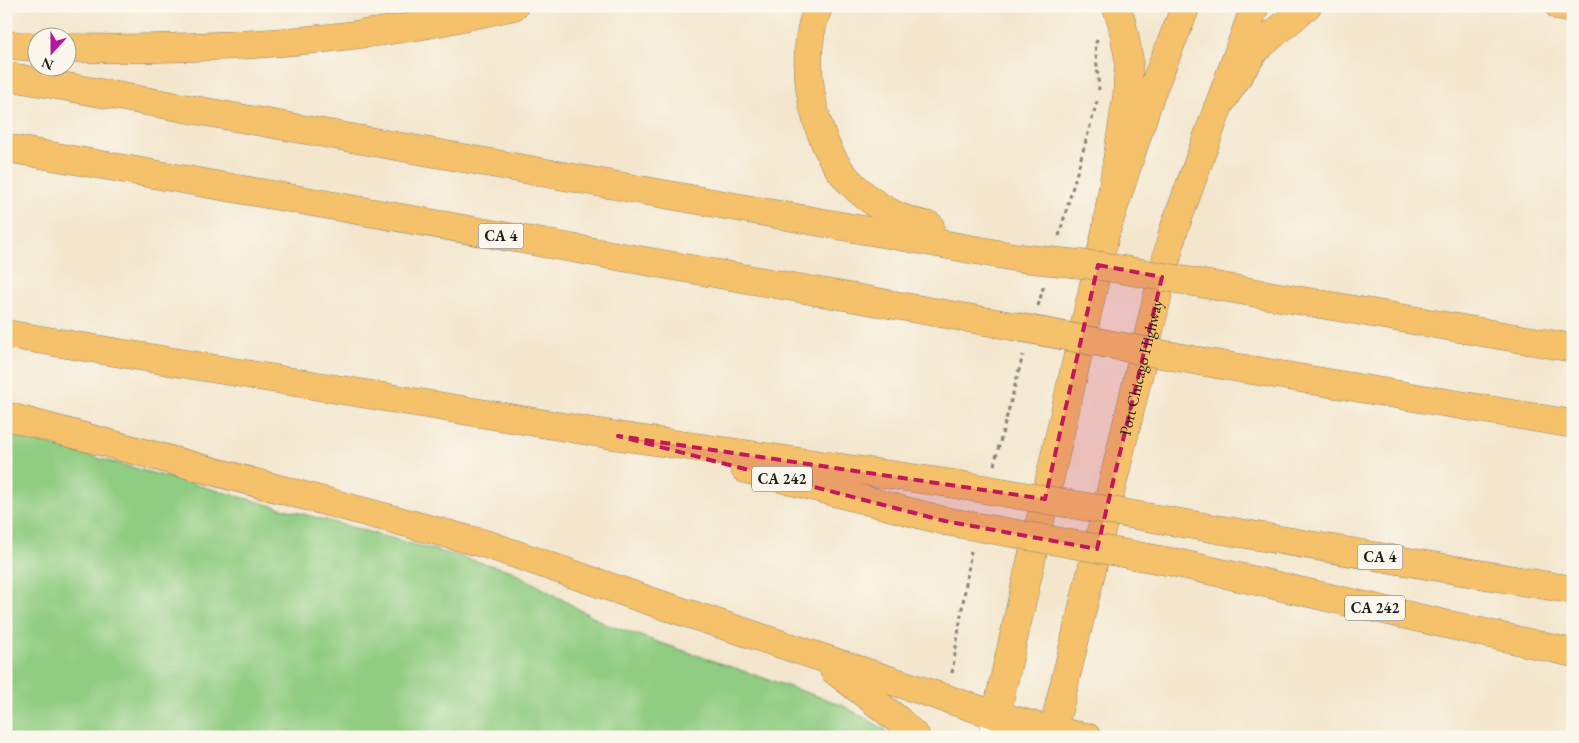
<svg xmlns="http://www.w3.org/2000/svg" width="1579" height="743" viewBox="0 0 1579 743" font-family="'EB Garamond',serif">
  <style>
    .green { fill: #90cc81; stroke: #56744e }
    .sand { fill: #eeda9e; stroke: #857b5d }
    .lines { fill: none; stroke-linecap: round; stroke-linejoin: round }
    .minor-casing { stroke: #888174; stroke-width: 29 }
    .major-casing { stroke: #888174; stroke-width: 29 }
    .highway-casing { stroke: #888174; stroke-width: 29 }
    .path { stroke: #888174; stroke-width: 3; stroke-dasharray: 4 4; stroke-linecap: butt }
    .minor { stroke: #fff; stroke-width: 28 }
    .major { stroke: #f5c16b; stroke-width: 28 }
    .highway { stroke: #f5c16b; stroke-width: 28 }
    .highway-bridge-casing { stroke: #888174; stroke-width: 29; stroke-linecap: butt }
    .highway-bridge { stroke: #f5c16b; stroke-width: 28 }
    .marked { fill: #c2185b; fill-opacity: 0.2; stroke: #c2185b; stroke-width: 4; stroke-dasharray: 10 6; stroke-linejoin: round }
    .labels { text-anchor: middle; stroke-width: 5; stroke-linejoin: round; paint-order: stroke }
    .shield { fill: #fbf7ec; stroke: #5f5e5a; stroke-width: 1 }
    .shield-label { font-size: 15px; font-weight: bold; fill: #1c1c1c }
    .street-label { font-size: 16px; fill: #1c1c1c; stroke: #fbf7ec }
  </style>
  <rect width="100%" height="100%" fill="#fbf7ec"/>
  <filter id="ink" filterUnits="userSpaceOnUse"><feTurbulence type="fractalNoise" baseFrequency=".02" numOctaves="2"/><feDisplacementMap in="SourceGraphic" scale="10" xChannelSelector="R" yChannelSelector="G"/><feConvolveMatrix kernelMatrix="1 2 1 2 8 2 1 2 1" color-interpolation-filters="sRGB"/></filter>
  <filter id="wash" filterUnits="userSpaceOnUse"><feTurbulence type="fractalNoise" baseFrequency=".0096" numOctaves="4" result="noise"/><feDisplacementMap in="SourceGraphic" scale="20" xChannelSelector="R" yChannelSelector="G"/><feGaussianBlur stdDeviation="1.12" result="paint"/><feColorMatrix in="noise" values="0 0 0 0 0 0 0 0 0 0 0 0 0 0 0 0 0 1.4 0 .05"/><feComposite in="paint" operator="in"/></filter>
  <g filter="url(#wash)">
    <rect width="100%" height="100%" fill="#f3e6cd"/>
    <polygon class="green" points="6,433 512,571 605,624 840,704 886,730 893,737 6,737"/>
    <polygon class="sand" points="280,731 291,731 308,737 273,737 274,734"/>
  </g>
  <g filter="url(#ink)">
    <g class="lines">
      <g class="minor-casing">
        <polyline id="minor" points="993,737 996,715"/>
      </g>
      <g class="major-casing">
        <g id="major">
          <polyline points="996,715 1106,231 1151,93 1186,6"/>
          <path id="s1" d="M1053,731L1173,232L1255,6"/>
        </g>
      </g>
      <g class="highway-casing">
        <g id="highway">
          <path d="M819,6C796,55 812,141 848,180C872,205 897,220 930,226"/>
          <polyline points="1559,6 1573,10"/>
          <polyline points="6,45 38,47"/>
          <path d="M68,48C184,50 303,45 418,26C450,20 482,13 514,6"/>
          <polyline points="6,76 1020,258"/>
          <polyline points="1218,107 1255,50 1307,6"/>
          <polyline points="6,148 996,323"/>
          <polyline points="1106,231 1127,96 1129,59 1122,23 1116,6"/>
          <polyline points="1222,287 1573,348"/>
          <polyline points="6,334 618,436 954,484"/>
          <polyline points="1204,362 1573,424"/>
          <polyline points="6,416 489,545 653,602 996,715 1053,731 1087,737"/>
          <polyline points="745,469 945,521"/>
          <polyline points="1187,524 1573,590"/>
          <polyline points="1177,563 1573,653"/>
          <polyline points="834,670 897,719 916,737"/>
        </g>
      </g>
      <g class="path">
        <polyline points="1098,40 1095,43 1099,90"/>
        <polyline points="1059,236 1098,98"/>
        <polyline points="1038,306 1044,285"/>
        <polyline points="994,465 1023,355"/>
        <polyline points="952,673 971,551"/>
      </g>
      <use href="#minor" class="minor"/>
      <use href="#major" class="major"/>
      <use href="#highway" class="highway"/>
      <g class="highway-bridge-casing">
        <g id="highway-bridge">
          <polyline points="1020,258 1101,266 1222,287"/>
          <polyline points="996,323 1204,362"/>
          <polyline points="954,484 1187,524"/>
          <polyline points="945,521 1177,563"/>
        </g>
      </g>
      <use href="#highway-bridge" class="highway-bridge"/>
    </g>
  </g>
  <path class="marked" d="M1098,265L1162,277L1097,549L945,521L618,436L1045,499Z"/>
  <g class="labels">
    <g class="shield">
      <rect x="478.5" y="223.5" width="45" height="25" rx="4"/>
      <rect x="752" y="466.5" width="60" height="25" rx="4"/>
      <rect x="1357.5" y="544.5" width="45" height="25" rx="4"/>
      <rect x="1345" y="595.5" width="60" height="25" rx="4"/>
    </g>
    <g class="shield-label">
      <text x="501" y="241">CA 4</text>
      <text x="782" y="484">CA 242</text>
      <text x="1380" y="562">CA 4</text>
      <text x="1375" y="613">CA 242</text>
    </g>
    <g class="street-label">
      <text dy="6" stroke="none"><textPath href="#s1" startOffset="374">Port Chicago Highway</textPath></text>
    </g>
  </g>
  <rect width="1579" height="743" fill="none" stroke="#fbf7ec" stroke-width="25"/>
  <g transform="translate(52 52) rotate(201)"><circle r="24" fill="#fbf7ec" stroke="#a29f99"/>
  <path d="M0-4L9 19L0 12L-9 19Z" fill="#b5179e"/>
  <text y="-8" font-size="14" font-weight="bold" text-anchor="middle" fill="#1c1c1c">N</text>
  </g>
</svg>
